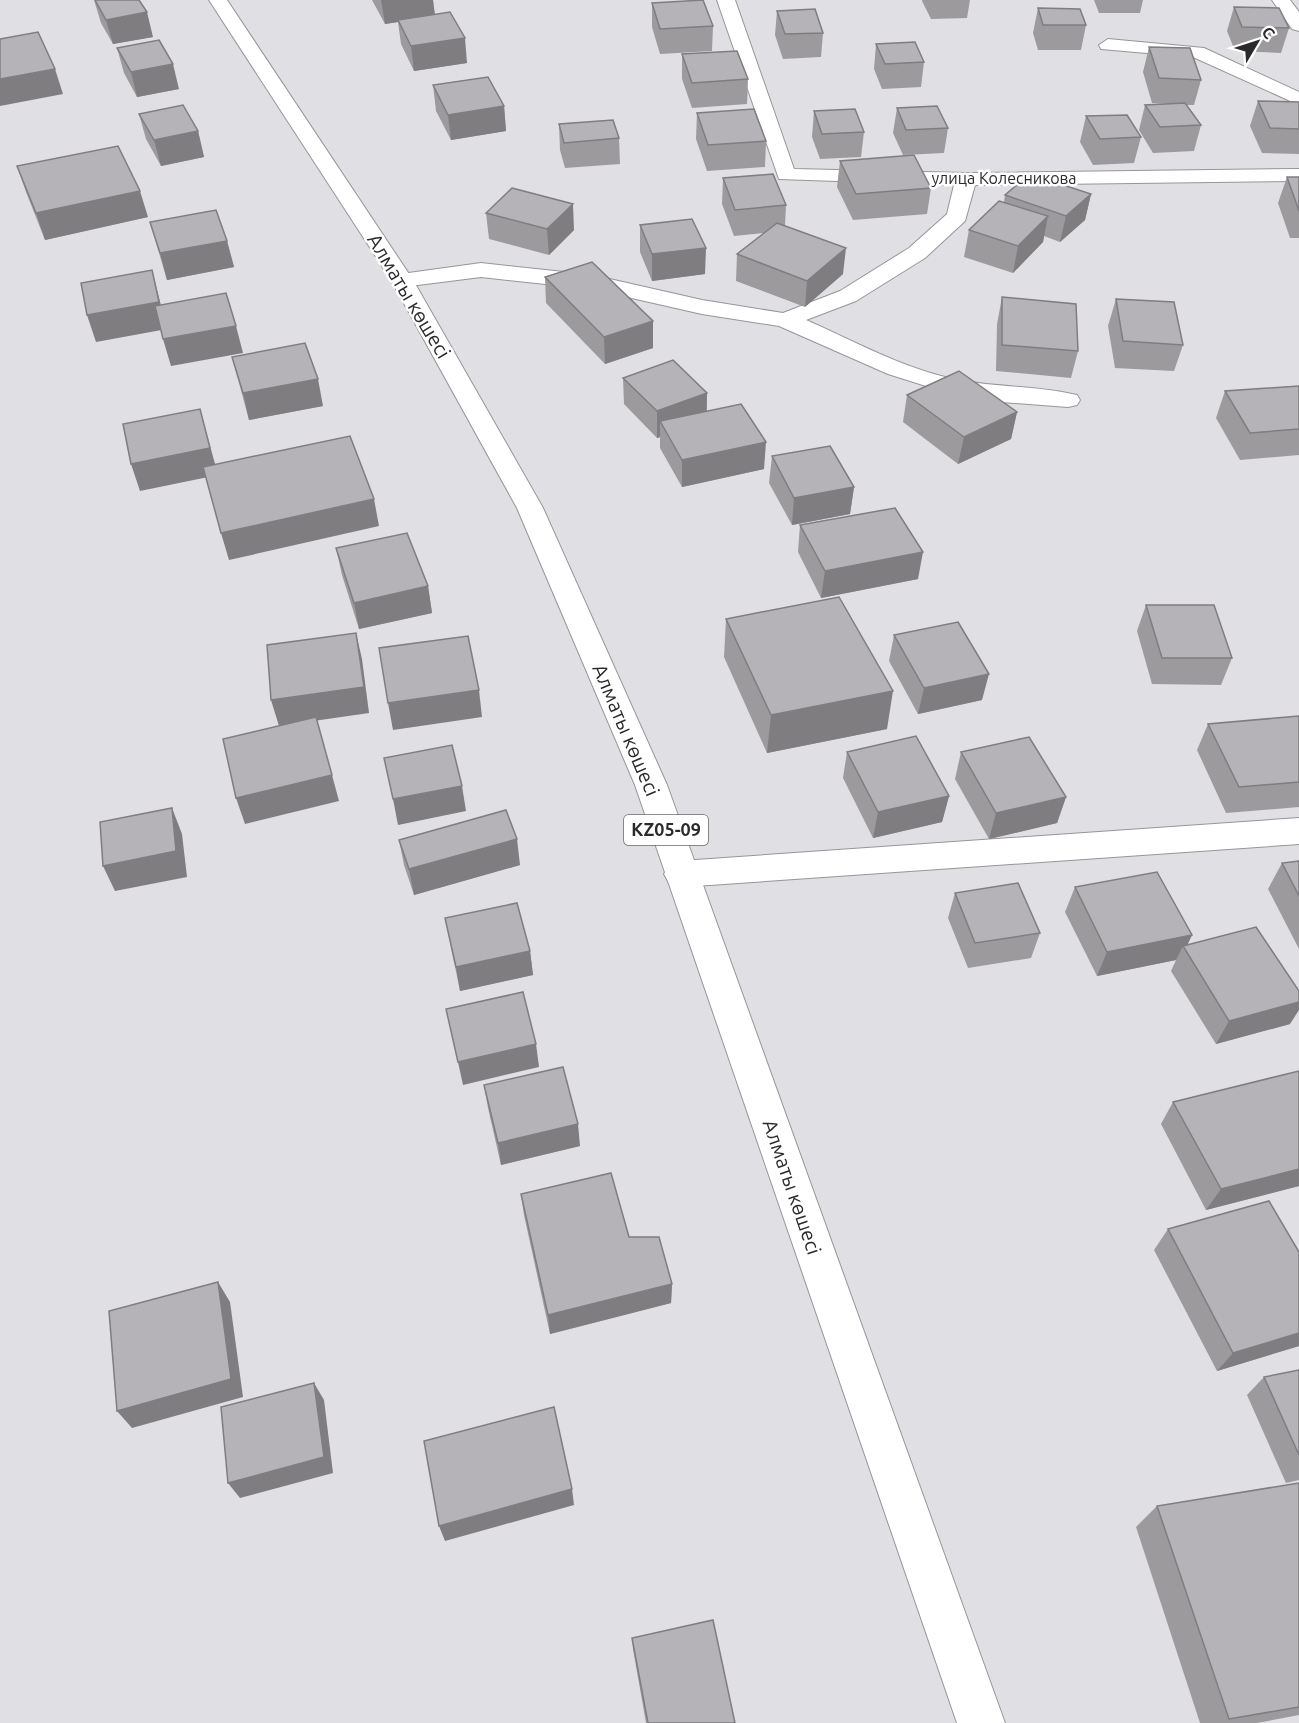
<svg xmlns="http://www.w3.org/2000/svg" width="1299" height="1723" viewBox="0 0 1299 1723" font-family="Ubuntu,sans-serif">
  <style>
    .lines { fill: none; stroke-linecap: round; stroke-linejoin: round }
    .minor-casing { stroke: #969599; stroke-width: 2 }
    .major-casing { stroke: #969599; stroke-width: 2 }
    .minor { fill: #fff; fill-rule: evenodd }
    .major { fill: #fff; fill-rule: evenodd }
    .wall { fill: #9c9a9d }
    .shaded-wall { fill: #7f7d80 }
    .building { fill: #b5b3b7; stroke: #7f7d80; stroke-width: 1.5 }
    .labels { text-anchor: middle; stroke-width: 5; stroke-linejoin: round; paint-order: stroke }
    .far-street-label { font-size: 16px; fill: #2a292b; stroke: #fff }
    .shield { fill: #fff; stroke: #6a696b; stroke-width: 1.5 }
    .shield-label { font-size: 18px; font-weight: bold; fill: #2a292b }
    .street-label { font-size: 20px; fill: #2a292b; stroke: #fff }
  </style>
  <rect width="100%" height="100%" fill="#e0dfe3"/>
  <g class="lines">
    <g class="minor-casing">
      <g id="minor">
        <path d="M717,0H735L794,169L966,173L1299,169V181L975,185L965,221L925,258L856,301L806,320C854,341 902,368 954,379C994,388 1038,385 1077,395L1080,400L1077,405L1068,407L1001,402L942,391L888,374L779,326L702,314L592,289L481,277L402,287L394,285L391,280L394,275L481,263L592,275L702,300L783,313L840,291L909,248L947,214L954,185L779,179Z"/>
        <polygon points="1272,0 1290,0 1299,12 1299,31 1292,29"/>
        <polygon points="1108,39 1204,48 1299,92 1299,105 1193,57 1101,49 1099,45"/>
        <polygon points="1299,818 1299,844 681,887 669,883 664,874 669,865 681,861"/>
      </g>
    </g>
    <g class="major-casing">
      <polygon id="major" points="209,0 227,0 413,280 543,508 667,785 1005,1723 957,1723 635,785 517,508 391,280"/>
    </g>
    <use href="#minor" class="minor"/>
    <use href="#major" class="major"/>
  </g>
  <g class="wall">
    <polygon points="94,0 153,37 113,44 101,23"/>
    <polygon points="372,0 433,0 435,15 467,63 414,71 401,44 398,22 385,24"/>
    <polygon points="922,0 970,0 967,18 931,19 922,1"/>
    <polygon points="1094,0 1143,0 1140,13 1099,13"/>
    <polygon points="652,3 713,26 712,51 660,54 652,27"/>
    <polygon points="1234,7 1289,28 1281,53 1235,51 1227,31"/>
    <polygon points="1038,8 1086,25 1081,50 1038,50 1033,33"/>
    <polygon points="777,11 823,33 821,57 783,59 775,35"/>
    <polygon points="876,44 924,62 921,87 882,89 874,69"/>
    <polygon points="1149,47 1201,80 1194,105 1186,105 1201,125 1194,151 1153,153 1139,130 1145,105 1169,104 1152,103 1143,72"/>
    <polygon points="117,48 179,89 137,97 124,73"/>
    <polygon points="682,54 748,79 747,104 692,108 682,79"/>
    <polygon points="433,85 504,106 506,131 451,140 436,111"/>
    <polygon points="1258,101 1299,102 1299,154 1262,153 1250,126"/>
    <polygon points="897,108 948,128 944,153 903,155 893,133"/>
    <polygon points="814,111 864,132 861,157 820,159 812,137"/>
    <polygon points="697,113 766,141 765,167 707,171 696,139"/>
    <polygon points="139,114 198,131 204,157 161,166 146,139"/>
    <polygon points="1086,116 1141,137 1134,163 1093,165 1080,142"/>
    <polygon points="559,124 619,138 620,164 565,168 560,150"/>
    <polygon points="840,161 931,188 927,214 853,220 837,187"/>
    <polygon points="17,166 148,217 45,240 26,192"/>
    <polygon points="1287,177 1299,177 1299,238 1290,238 1278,203"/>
    <polygon points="723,178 786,205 785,226 843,274 805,307 736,281 737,254 764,233 734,236 722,204"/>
    <polygon points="1091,194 1085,220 1060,242 1044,236 1043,242 1013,273 964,257 969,230 1004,202 1005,195"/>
    <polygon points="486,213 574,230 549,255 489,239"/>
    <polygon points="150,222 227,241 234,267 167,280"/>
    <polygon points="640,225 705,274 652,281 640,252"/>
    <polygon points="545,277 653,348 605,364 546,303"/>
    <polygon points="1002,297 1078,351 1071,378 996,371 997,324"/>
    <polygon points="1116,299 1183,345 1174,371 1115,368 1108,326"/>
    <polygon points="232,357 323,406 249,420"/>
    <polygon points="623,378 707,393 707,411 764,469 682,487 660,448 660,437 657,438 624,404"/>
    <polygon points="1299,386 1299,455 1240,460 1216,418 1225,391"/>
    <polygon points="907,395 1017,412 1011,439 958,464 903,422"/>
    <polygon points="772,456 854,487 850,514 792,525 769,483"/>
    <polygon points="800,525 918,579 821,598 798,552"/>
    <polygon points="336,548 428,586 432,613 359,629 342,575"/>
    <polygon points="1146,605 1232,658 1221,685 1152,684 1137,631"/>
    <polygon points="726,619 887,729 767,753 724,657"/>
    <polygon points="894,635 982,700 918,714 889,661"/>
    <polygon points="1299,716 1299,807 1226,813 1197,750 1208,724"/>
    <polygon points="847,752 949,796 942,822 873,838 843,778"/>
    <polygon points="961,752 1066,797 1057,823 989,839 955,779"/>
    <polygon points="399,840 520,865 414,895 404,865"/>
    <polygon points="1299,861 1299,949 1268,889 1282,863"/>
    <polygon points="1075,887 1192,935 1187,945 1290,1024 1216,1044 1171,971 1176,960 1097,976 1065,912"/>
    <polygon points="955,893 1040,933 1031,958 968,968 948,918"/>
    <polygon points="445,918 530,951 533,975 460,991"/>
    <polygon points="1299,1071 1299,1186 1206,1210 1161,1124 1173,1102"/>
    <polygon points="484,1085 580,1146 501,1165 488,1108"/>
    <polygon points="521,1194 629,1237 672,1284 671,1303 550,1334 524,1215"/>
    <polygon points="1168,1229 1299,1346 1217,1371 1154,1250"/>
    <polygon points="1299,1370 1299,1480 1286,1483 1247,1395 1264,1377"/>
    <polygon points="1299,1483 1299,1715 1257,1723 1200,1723 1136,1527 1157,1506"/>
    <polygon points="632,1638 735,1723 646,1723 633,1649"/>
  </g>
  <g class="shaded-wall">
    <polygon points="381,0 433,0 435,17 398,20 398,22 385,24"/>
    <polygon points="147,12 153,37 113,44 106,20"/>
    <polygon points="465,38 467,63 414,71 411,46"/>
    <polygon points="173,64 179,89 137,97 131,72"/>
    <polygon points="55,69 63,94 0,106 0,79"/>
    <polygon points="504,106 506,131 451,140 448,115"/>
    <polygon points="198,131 204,157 161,166 154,140"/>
    <polygon points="140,191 148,217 45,240 36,213"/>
    <polygon points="1091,194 1085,220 1060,242 1066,216"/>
    <polygon points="573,204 574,230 549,255 547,229"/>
    <polygon points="1048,216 1043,242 1013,273 1018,246"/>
    <polygon points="227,241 234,267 167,280 160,253"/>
    <polygon points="706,248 705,274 652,281 652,254"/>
    <polygon points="846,248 843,274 805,307 807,281"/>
    <polygon points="152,270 167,329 96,342 87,315"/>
    <polygon points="653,321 653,348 605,364 604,337"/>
    <polygon points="236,326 243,353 171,366 163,339"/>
    <polygon points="318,379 323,406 249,420 243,393"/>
    <polygon points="707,393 706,420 660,421 660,437 657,438 657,411"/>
    <polygon points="200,409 218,475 140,491 131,464"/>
    <polygon points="1017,412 1011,439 958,464 964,437"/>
    <polygon points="766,442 764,469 682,487 682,460"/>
    <polygon points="854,487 850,514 792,525 794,498"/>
    <polygon points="374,499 379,526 229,560 221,533"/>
    <polygon points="923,552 918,579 821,598 825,571"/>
    <polygon points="428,586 432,613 359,629 354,603"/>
    <polygon points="356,633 362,659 369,713 279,726 271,700"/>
    <polygon points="989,674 982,700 918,714 924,688"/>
    <polygon points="479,690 482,717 393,730 388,703"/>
    <polygon points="893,691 887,729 767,753 771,715"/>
    <polygon points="332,775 339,801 245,824 236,798"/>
    <polygon points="462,786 466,811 398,825 393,799"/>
    <polygon points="949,796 942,822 873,838 878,812"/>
    <polygon points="1066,797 1057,823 989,839 996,813"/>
    <polygon points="172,808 182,834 187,877 115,891 103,866"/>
    <polygon points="517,839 520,865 414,895 409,869"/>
    <polygon points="1192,935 1185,950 1183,946 1176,960 1097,976 1107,952"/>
    <polygon points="530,951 533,975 460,991 456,967"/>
    <polygon points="1299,1002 1299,1010 1290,1024 1216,1044 1229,1021"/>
    <polygon points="536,1044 539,1067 463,1085 458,1062"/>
    <polygon points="578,1124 580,1146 501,1165 498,1143"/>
    <polygon points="1299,1169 1299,1186 1206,1210 1221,1189"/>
    <polygon points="218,1282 230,1302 243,1397 132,1428 117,1411"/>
    <polygon points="672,1284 671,1303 550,1334 548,1315"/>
    <polygon points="1299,1333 1299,1346 1217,1371 1233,1353"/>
    <polygon points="314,1383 324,1400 333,1473 240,1498 228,1483"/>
    <polygon points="572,1489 574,1505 445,1541 439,1526"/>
  </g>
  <g class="building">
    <polygon points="95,0 139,0 147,12 106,20"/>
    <polygon points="703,0 713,26 660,29 652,3"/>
    <polygon points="1234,7 1279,8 1289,28 1242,27"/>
    <polygon points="1038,8 1080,9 1086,25 1043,25"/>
    <polygon points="815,9 823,33 785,34 777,11"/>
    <polygon points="450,12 465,38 411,46 398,20"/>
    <polygon points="38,32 55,69 0,79 0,39"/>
    <polygon points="159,40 173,64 131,72 117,48"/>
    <polygon points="915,42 924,62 885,64 876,44"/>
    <polygon points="1149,47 1190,48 1201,80 1159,78"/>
    <polygon points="737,51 748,79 692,83 682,54"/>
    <polygon points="488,77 504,106 448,115 433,85"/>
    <polygon points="1258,101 1299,102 1299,129 1270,128"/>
    <polygon points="1185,103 1201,125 1160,127 1145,105"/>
    <polygon points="183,105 198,131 154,140 139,114"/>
    <polygon points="937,106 948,128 906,130 897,108"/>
    <polygon points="754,109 766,141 708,145 697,113"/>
    <polygon points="855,109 864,132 822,134 814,111"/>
    <polygon points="1127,115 1141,137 1100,139 1086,116"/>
    <polygon points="613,120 619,138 564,143 559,124"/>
    <polygon points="118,146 140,191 36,213 17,166"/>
    <polygon points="914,155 931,188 856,194 840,161"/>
    <polygon points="773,174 786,205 735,210 723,178"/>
    <polygon points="1030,174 1091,194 1066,216 1005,195"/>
    <polygon points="1287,177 1299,177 1299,211"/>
    <polygon points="512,188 573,204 547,229 486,213"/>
    <polygon points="999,201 1048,216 1018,246 969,230"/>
    <polygon points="216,210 227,241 160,253 150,222"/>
    <polygon points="692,219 706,248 652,254 640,225"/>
    <polygon points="777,223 846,248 807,281 737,254"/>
    <polygon points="592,262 653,321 604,337 545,277"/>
    <polygon points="152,270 159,302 87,315 81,283"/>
    <polygon points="226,293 236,326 163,339 155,306"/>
    <polygon points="1002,297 1076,304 1078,351 1002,345"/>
    <polygon points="1116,299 1174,302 1183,345 1123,341"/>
    <polygon points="305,343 318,379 243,393 232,357"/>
    <polygon points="673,360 707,393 657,411 623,378"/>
    <polygon points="959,371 1017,412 964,437 907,395"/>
    <polygon points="1299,386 1299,429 1250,433 1225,391"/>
    <polygon points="741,404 766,442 682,460 660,421"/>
    <polygon points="200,409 210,448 131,464 123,424"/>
    <polygon points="350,436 374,499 221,533 203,467"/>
    <polygon points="830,446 854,487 794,498 772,456"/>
    <polygon points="895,508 923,552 825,571 800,525"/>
    <polygon points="407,533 428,586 354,603 336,548"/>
    <polygon points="839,597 893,691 771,715 726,619"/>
    <polygon points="1146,605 1214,605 1232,658 1162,658"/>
    <polygon points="958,622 989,674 924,688 894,635"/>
    <polygon points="356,633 364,687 271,700 267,645"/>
    <polygon points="468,636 479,690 388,703 379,648"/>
    <polygon points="1299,716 1299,782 1239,787 1208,724"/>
    <polygon points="316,717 332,775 236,798 223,739"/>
    <polygon points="916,736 949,796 878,812 847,752"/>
    <polygon points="1029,737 1066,797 996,813 961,752"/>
    <polygon points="452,745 462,786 393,799 384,758"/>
    <polygon points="172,808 176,851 103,866 100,822"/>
    <polygon points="506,810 517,839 409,869 399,840"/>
    <polygon points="1299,861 1299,896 1282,863"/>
    <polygon points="1157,872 1192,935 1107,952 1075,887"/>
    <polygon points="1018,883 1040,933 975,943 955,893"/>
    <polygon points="517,903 530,951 456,967 445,918"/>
    <polygon points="1256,927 1299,991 1299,1002 1229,1021 1183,946"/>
    <polygon points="523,992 536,1044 458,1062 446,1009"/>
    <polygon points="563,1067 578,1124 498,1143 484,1085"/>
    <polygon points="1299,1071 1299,1169 1221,1189 1173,1102"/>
    <polygon points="611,1173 629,1237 659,1237 672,1284 548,1315 521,1194"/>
    <polygon points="1269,1201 1299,1252 1299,1333 1233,1353 1168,1229"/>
    <polygon points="218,1282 231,1379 117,1411 109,1311"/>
    <polygon points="1299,1370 1299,1455 1264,1377"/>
    <polygon points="314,1383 324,1457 228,1483 221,1407"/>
    <polygon points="554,1407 572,1489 439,1526 424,1441"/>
    <polygon points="1299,1483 1299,1707 1229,1719 1157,1506"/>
    <polygon points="713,1620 735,1723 648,1723 632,1638"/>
  </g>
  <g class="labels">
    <g class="far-street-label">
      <text x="1004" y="184">улица Колесникова</text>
    </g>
    <rect class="shield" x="624" y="815" width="84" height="30" rx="4.5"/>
    <g class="shield-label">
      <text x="666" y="836">KZ05-09</text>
    </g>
    <g class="street-label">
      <text transform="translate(409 296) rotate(59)" y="7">Алматы көшесі</text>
      <text transform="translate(626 730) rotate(67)" y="7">Алматы көшесі</text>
      <text transform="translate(792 1187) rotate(71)" y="7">Алматы көшесі</text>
    </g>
  </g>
  <g transform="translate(1257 42) rotate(51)" stroke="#ffffff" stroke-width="4.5" paint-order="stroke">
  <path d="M0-4.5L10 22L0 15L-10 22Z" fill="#2a292b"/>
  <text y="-9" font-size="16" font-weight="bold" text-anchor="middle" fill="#2a292b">С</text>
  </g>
</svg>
